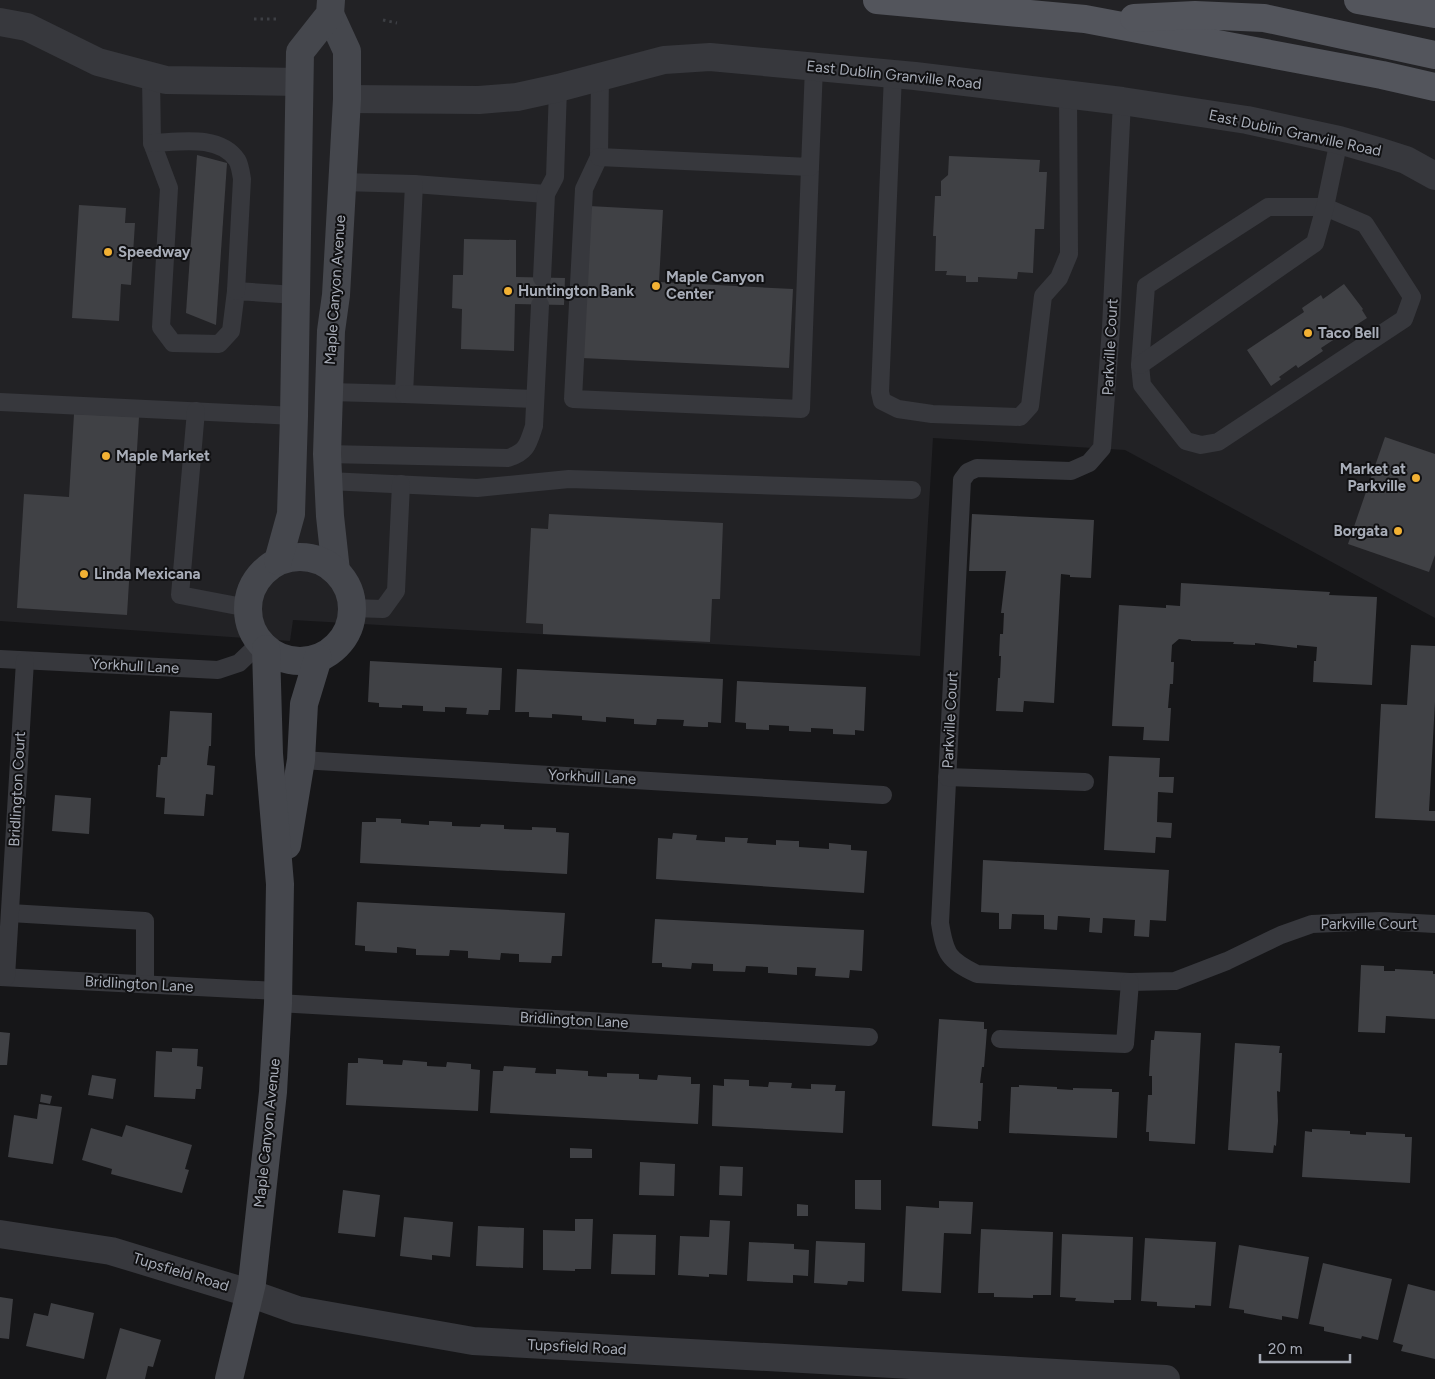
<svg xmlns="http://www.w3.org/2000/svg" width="1435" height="1379" viewBox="0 0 1435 1379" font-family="Figtree,sans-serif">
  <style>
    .built { fill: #222225 }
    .building { fill: #404145 }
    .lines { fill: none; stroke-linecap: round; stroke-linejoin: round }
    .path { stroke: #3d3f44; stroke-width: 3; stroke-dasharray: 2.5 4; stroke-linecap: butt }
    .lane { stroke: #37383d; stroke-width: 18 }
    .street { stroke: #37383d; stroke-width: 28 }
    .secondary { stroke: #45474d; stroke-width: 28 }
    .primary { stroke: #53555c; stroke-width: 28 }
    .poi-dot { fill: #f2b134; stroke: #111113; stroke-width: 2 }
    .labels { text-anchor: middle; stroke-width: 4; stroke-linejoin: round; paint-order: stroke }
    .street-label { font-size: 15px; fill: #a8adb8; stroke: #111113 }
    .poi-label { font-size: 15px; font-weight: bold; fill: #a8adb8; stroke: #111113; text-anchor: start }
  </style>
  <rect width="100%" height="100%" fill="#161618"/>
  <polygon class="built" points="0,0 1435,0 1435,618 1125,450 933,438 920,656 293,620 290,641 0,621"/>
  <g class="building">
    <polygon points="197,155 227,163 216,325 186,313"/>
    <polygon points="949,156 1040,160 1039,172 1047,172 1044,229 1035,229 1033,273 1018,272 1017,279 978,277 978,282 966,282 966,276 946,275 947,271 935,271 936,236 933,236 935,196 941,196 941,181 948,175"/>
    <polygon points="79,205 126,208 125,223 135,223 131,285 121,284 119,321 72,318"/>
    <polygon points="589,206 663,210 659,282 793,289 789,368 582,358"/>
    <polygon points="464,239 516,240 516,277 565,278 564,305 515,304 514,351 461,349 462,309 452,308 453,275 463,275"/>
    <polygon points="1344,284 1363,309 1362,310 1367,318 1321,348 1323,351 1298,368 1296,365 1279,377 1281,379 1271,386 1247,350 1304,312 1302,308 1321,295 1323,299"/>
    <polygon points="74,414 139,417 127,615 17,608 24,494 69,497"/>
    <polygon points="1385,437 1435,454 1435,555 1429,572 1348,544"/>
    <polygon points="549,514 723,523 720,599 712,599 710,642 543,634 543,624 526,623 531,528 548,529"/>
    <polygon points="972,514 1094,520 1091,578 1070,577 1070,575 1061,574 1054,703 1024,701 1023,712 996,711 998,678 1000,678 1001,656 999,656 1000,634 1003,634 1004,613 1001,613 1006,571 969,571"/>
    <polygon points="1181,583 1330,592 1329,595 1377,597 1372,685 1313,682 1314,661 1316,661 1317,647 1297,645 1297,648 1255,643 1255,645 1233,644 1234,642 1191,641 1191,640 1179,639 1172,645 1171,662 1174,662 1173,684 1170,684 1168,708 1171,708 1169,741 1143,740 1144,727 1112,726 1119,605 1166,608 1166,605 1180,606"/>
    <polygon points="1411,645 1435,646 1435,702 1429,811 1435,811 1435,821 1375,818 1381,704 1407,705"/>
    <polygon points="370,661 502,668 500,710 489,710 488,715 466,714 467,708 445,707 445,712 423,711 423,706 402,705 402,708 379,707 379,703 368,702"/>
    <polygon points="517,669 723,679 721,723 708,722 708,727 702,727 683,726 684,720 657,719 656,725 652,725 634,724 634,719 606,717 606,722 582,720 582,716 552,714 552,718 529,717 529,712 515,712"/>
    <polygon points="737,681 866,687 864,731 855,730 855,735 833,734 833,729 811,728 811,732 789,731 789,726 769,725 769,730 746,729 746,723 735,722"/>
    <polygon points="170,711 212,713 211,746 209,746 207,765 215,766 213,795 206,794 204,816 164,814 165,798 156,797 158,765 160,765 161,757 167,757"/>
    <polygon points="1109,756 1160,758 1159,777 1174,777 1173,793 1158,792 1157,822 1172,823 1171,838 1156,837 1155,853 1104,850"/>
    <polygon points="55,795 91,798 89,834 52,831"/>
    <polygon points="376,818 401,819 401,823 429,825 429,821 433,821 452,822 452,826 480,827 481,824 504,825 504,829 532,830 532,827 556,828 556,832 569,833 567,874 360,863 362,822 376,822"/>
    <polygon points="673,833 697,835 696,840 725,842 725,837 742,838 748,838 747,843 776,845 776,840 795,841 799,841 799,847 829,849 829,843 851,845 851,850 867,851 864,893 656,879 658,838 672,839"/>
    <polygon points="983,860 1169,870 1166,921 1150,920 1149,937 1134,936 1135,920 1103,918 1102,933 1089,932 1090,918 1058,916 1057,930 1044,929 1044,915 1012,914 1011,929 999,929 999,913 981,912"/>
    <polygon points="357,902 565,913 562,956 552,956 551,963 519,962 519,954 501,953 500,960 468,958 468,951 450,950 449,956 416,955 416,949 397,947 397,953 365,951 365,946 355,945"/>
    <polygon points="655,919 864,930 862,971 850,970 849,978 815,976 816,968 797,967 797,975 768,973 768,967 746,966 745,972 713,971 713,964 692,963 691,969 662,967 662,963 652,963"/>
    <polygon points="1361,965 1384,966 1384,971 1395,971 1395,969 1433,971 1433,974 1435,974 1435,1019 1386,1016 1385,1033 1358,1032"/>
    <polygon points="939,1019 984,1022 984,1029 987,1029 986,1043 984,1067 982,1067 980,1083 983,1083 981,1121 978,1121 978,1129 932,1126"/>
    <polygon points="1155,1031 1201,1033 1195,1144 1149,1141 1149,1132 1146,1132 1148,1095 1152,1095 1152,1076 1149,1076 1151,1040 1154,1040"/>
    <polygon points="0,1032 10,1033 7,1065 0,1065"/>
    <polygon points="1235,1043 1280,1046 1279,1053 1282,1053 1280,1092 1277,1091 1278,1121 1276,1146 1274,1145 1273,1153 1228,1150"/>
    <polygon points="172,1048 198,1049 197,1066 203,1067 201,1089 196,1089 195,1099 154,1097 156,1051 172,1052"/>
    <polygon points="358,1058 383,1060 383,1064 402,1065 403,1060 427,1062 427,1066 446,1067 447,1062 471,1064 471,1069 480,1070 478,1111 346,1105 348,1063 358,1063"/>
    <polygon points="504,1066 536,1068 535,1073 556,1074 556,1069 588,1071 588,1076 607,1077 607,1073 639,1074 639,1079 657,1080 658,1075 691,1077 691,1084 700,1084 698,1124 490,1113 493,1071 503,1071"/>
    <polygon points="92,1075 116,1079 113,1099 88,1095"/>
    <polygon points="724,1079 749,1080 749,1086 768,1087 769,1082 792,1083 791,1088 811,1089 811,1084 836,1085 835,1091 845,1091 843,1133 712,1126 713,1085 724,1086"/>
    <polygon points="1019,1085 1057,1087 1057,1089 1073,1090 1073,1088 1112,1089 1112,1092 1119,1092 1117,1138 1009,1133 1011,1087 1019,1087"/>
    <polygon points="41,1094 52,1096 50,1104 40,1102"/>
    <polygon points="39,1104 62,1107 53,1164 8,1157 14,1115 37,1119"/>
    <polygon points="126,1125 192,1145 185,1169 189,1170 182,1193 111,1174 112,1169 82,1160 91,1128 122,1137"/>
    <polygon points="1312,1129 1350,1131 1350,1134 1366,1135 1366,1132 1405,1134 1405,1137 1412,1137 1410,1183 1302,1177 1305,1131 1312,1132"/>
    <polygon points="570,1148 592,1149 592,1158 570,1158"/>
    <polygon points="640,1162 675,1164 674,1196 639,1195"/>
    <polygon points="720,1166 743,1167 742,1196 719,1195"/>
    <polygon points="855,1180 881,1180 881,1210 855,1209"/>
    <polygon points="343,1190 380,1195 375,1237 338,1233"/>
    <polygon points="939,1201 973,1202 971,1234 944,1233 941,1293 902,1291 906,1206 939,1208"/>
    <polygon points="797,1204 808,1205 808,1216 797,1216"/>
    <polygon points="404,1217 453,1222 450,1257 432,1255 432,1260 400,1256"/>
    <polygon points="575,1219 593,1219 591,1269 575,1269 575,1271 543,1270 543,1230 575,1231"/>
    <polygon points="710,1220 730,1221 727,1275 709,1274 709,1277 678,1275 680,1236 709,1237"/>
    <polygon points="478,1226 524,1228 523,1268 476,1266"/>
    <polygon points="981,1229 1053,1232 1051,1295 1033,1295 1033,1298 994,1297 994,1293 978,1293"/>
    <polygon points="613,1234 656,1235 655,1275 611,1274"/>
    <polygon points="1062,1234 1133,1237 1131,1300 1114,1300 1114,1303 1075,1301 1076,1298 1060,1297"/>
    <polygon points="1145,1238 1216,1242 1211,1306 1195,1305 1195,1308 1157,1306 1157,1302 1141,1301"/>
    <polygon points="816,1241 865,1243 864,1282 848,1281 847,1285 814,1283"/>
    <polygon points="749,1242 794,1244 794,1249 809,1250 808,1276 793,1275 793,1283 747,1281"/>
    <polygon points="1239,1245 1309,1257 1298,1319 1282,1316 1282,1320 1244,1313 1244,1310 1229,1308"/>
    <polygon points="1323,1263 1392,1279 1378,1340 1362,1336 1361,1339 1324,1331 1324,1327 1309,1324"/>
    <polygon points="1408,1284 1435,1291 1435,1359 1401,1351 1403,1345 1393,1342"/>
    <polygon points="0,1297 13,1299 9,1339 0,1338"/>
    <polygon points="51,1303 94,1313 84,1359 26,1346 34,1313 48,1316"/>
    <polygon points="120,1328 161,1340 153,1367 148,1366 145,1379 106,1379"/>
  </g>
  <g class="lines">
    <g class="path">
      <polyline points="254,19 276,19"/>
      <polyline points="383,20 397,23"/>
    </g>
    <g class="lane">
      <polyline points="893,74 880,392 882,401 898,409 932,414 1020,417 1030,406 1043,296 1059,278 1069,254 1068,95"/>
      <polyline points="151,76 152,143 169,188 161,327 173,343 219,344 231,331 236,291 296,295"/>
      <polyline points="600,76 599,157 584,189 573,399 801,409 810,167"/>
      <path d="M1122,101L1111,328L1102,448L1089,463L1071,471L977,468L968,472L962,480L940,923C945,954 948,960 977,974L1130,982L1175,981L1227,961L1281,935L1312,924L1380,921L1435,924"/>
      <path d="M152,143C179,142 219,134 237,160C240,165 241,173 242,179L236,291"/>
      <polyline points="599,157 810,167 814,67"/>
      <polyline points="414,184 546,194"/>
      <polygon points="1268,207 1325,207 1365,224 1412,297 1404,319 1218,442 1201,445 1186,441 1142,385 1140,365 1146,286"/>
      <polyline points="542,278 546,194 555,177 558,88"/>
      <polyline points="1140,365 1315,243 1325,207 1339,140"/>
      <polyline points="330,392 404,394 414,184 341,182"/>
      <polyline points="404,394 535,399"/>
      <polyline points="0,402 294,416"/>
      <polyline points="196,411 180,595 248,608"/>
      <path d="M327,454L508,458C527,452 528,444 534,426L540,305"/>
      <polyline points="328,481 477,488 569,479 912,490"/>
      <polyline points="352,608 383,609 396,591 401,484"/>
      <polyline points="0,659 218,670 239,663 260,643"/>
      <polyline points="301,760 883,795"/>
      <polyline points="947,777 1085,782"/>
      <polyline points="10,913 145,921 145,984"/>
      <polyline points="0,977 277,991"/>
      <polyline points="6,977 25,661"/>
      <polyline points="278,1003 869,1037"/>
      <polyline points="1000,1039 1125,1044 1130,982"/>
    </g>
    <g class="street">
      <polyline points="0,22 27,27 98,62 166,80 299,82"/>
      <polyline points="347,99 479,100 517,97 558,88 664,60 710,57 915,76 1122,101 1247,120 1339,140 1381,152 1406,160 1435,176"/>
      <polyline points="0,1234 111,1251 249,1293 297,1310 473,1341 1166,1379"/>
    </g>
    <g class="secondary">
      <polyline points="330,14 347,51 347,99 336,295 331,331 327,454 330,516 336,571"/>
      <circle cx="300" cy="609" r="52"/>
      <polyline points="278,561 291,514 294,416 300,52 330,14 331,0"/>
      <polyline points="287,845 301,760 304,704 318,658"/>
      <polyline points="229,1379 252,1283 273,1092 278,1003 280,884 269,754 266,649"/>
    </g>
    <g class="primary">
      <polyline points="877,0 1085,19 1382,75 1435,87"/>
      <polyline points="1358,0 1435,14"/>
      <polyline points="1134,18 1195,15 1264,18 1435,55"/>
    </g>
  </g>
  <g class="poi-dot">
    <circle cx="108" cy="252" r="5"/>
    <circle cx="656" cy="286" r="5"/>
    <circle cx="508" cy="291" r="5"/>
    <circle cx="1308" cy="333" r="5"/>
    <circle cx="106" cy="456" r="5"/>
    <circle cx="1416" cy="478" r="5"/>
    <circle cx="1398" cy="531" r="5"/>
    <circle cx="84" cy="574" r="5"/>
  </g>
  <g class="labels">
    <g class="street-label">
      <text transform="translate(894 75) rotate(6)" y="5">East Dublin Granville Road</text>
      <text transform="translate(1295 133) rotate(12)" y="5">East Dublin Granville Road</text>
      <text transform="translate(335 290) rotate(-86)" y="5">Maple Canyon Avenue</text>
      <text transform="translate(1110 347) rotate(-87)" y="5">Parkville Court</text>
      <text transform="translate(135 666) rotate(3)" y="5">Yorkhull Lane</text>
      <text transform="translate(950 720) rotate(-87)" y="5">Parkville Court</text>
      <text transform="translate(592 777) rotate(3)" y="5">Yorkhull Lane</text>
      <text transform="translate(17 789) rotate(-87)" y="5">Bridlington Court</text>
      <text x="1369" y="929">Parkville Court</text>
      <text transform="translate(139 984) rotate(3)" y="5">Bridlington Lane</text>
      <text transform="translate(574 1020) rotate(3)" y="5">Bridlington Lane</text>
      <text transform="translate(267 1133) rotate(-84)" y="5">Maple Canyon Avenue</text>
      <text transform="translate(181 1272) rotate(17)" y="5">Tupsfield Road</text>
      <text transform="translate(577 1347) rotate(3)" y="5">Tupsfield Road</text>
    </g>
    <g class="poi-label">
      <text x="118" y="257">Speedway</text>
      <text x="666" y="282">Maple Canyon<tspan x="666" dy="17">Center</tspan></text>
      <text x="518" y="296">Huntington Bank</text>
      <text x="1318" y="338">Taco Bell</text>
      <text x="116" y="461">Maple Market</text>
      <text x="1406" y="474" text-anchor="end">Market at<tspan x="1406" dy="17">Parkville</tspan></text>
      <text x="1388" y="536" text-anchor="end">Borgata</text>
      <text x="94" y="579">Linda Mexicana</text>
    </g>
  </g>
  <path d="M1260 1354v8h90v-8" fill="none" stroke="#a8adb8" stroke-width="2.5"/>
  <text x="1268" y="1354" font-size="15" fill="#a8adb8" stroke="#111113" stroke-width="4" paint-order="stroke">20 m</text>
</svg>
